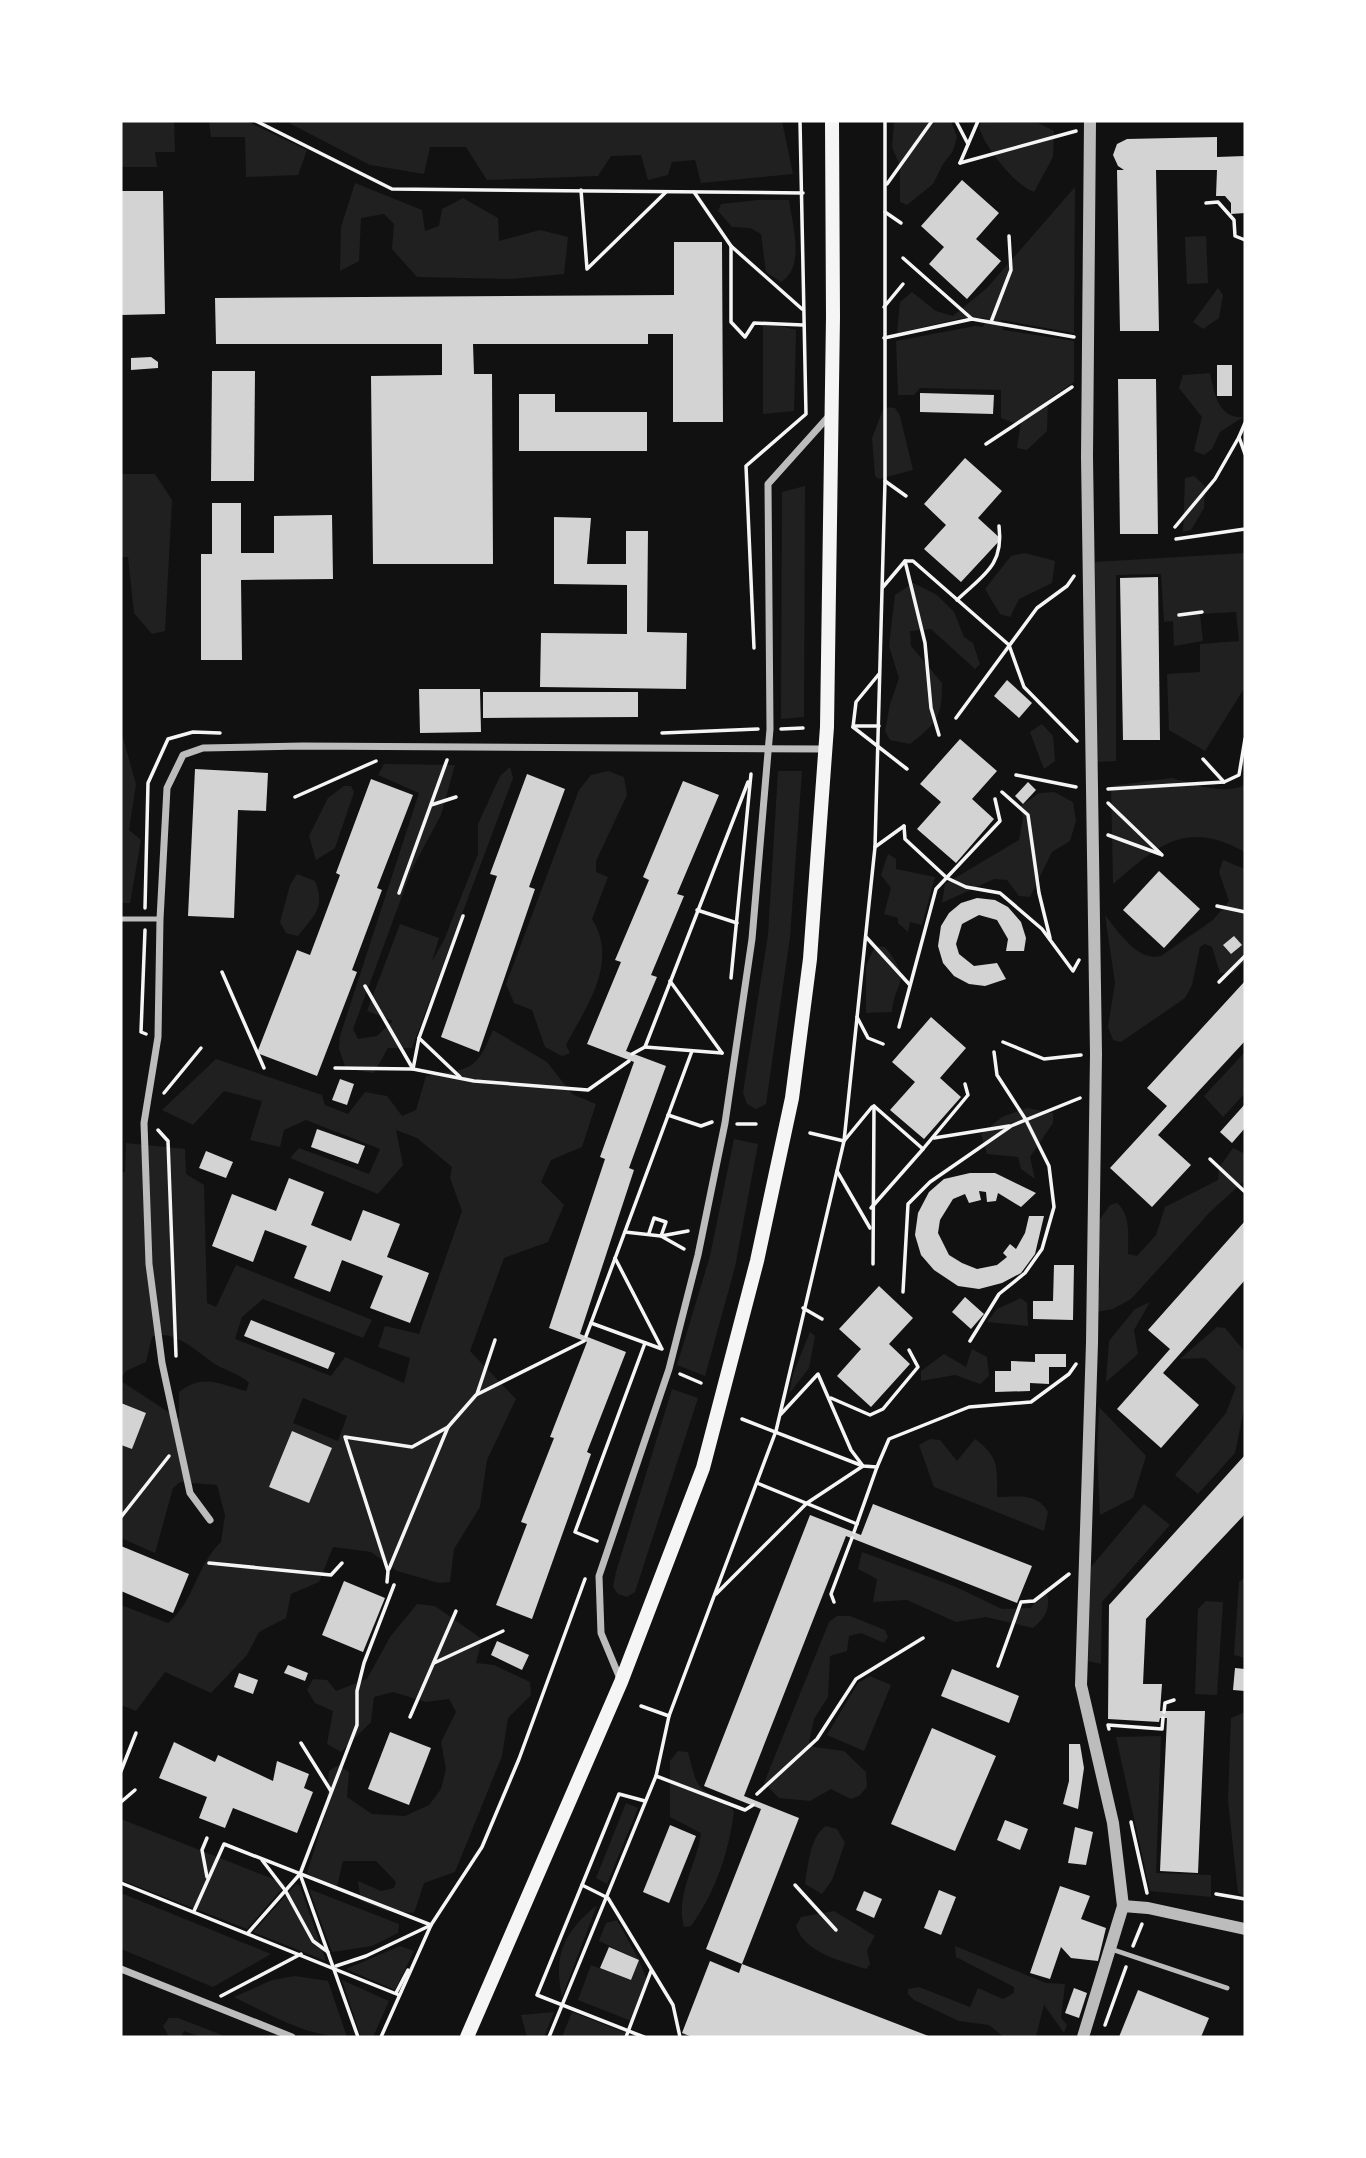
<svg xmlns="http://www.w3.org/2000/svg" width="1366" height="2158" viewBox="0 0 1366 2158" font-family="'IBM Plex Sans',sans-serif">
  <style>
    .green { fill: #202020; fill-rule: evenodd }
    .building { fill: #d3d3d3 }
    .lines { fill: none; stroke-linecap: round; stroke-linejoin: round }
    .path { stroke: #f5f5f5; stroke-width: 3.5 }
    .service { stroke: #bcbcbc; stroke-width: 5 }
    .minor { stroke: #bcbcbc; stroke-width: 7 }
    .tertiary { stroke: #bcbcbc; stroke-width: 12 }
    .secondary { stroke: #f5f5f5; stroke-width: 14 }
  </style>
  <rect width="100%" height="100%" fill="#111"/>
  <g class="green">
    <polygon points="121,121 174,121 175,152 155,152 157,167 121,167"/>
    <polygon points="209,121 246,121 307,150 298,175 246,177 245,137 211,137"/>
    <polygon points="294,121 782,121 793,174 701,183 695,160 672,162 668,175 648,180 641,155 611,156 598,176 487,180 466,147 430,147 424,174 370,165 289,123"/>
    <polygon points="894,121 951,121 957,137 953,151 943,164 933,184 907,205 900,202 900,166 892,147"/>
    <path d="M981,122L1038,123L1054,131L1053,157L1034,192C1015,186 984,146 979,127Z"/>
    <polygon points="355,183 422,210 425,231 439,226 442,209 463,198 498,218 499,241 540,230 568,237 564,274 512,279 417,277 392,249 394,224 384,214 361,218 359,261 340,271 341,227"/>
    <polygon points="1075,187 1074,333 1001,320 1003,330 1074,341 1074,382 1048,400 1047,431 1027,450 1017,448 1021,421 1016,424 1001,418 1001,390 920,388 914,395 898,395 896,341 975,326 983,327 987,318 963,318 897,333 900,302 912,292 936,311 953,316 987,288"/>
    <path d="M758,200H789C792,224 806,267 781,282L766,272L761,234L750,228L732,227L718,211L721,204Z"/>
    <polygon points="1206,236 1208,283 1187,284 1185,237"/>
    <polygon points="1218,288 1223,295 1219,318 1203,329 1193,322"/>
    <polygon points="768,323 796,330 794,411 763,414 763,325"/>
    <path d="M1210,373C1214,392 1218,419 1243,417L1220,432L1212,449L1204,455L1194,451L1202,417L1179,388L1183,375Z"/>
    <polygon points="884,407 895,408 900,416 913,470 879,479 875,476 872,438"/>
    <polygon points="121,474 155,474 172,500 165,631 152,634 134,613 128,557 121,557"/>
    <polygon points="1194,476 1205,486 1204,508 1191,530 1183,532 1185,478"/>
    <polygon points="805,486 804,717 781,719 782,492"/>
    <polygon points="1025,553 1055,561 1052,583 1019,599 1010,617 1000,614 985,589 1011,556"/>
    <polygon points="1245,553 1245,687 1205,751 1169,730 1167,674 1200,672 1200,644 1239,641 1236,612 1200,614 1203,641 1174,646 1173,621 1164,622 1161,574 1116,575 1116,761 1097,762 1095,562"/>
    <path d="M913,583L937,595L954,612L964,637L973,643L980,664L975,669L931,629L910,631L911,646L942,683C942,718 937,723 910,744L890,740L885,731L890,704L899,678L889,646L895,595Z"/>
    <polygon points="1042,724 1053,736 1055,761 1044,769 1030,732"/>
    <polygon points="121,731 136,784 129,830 141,840 130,903 121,903"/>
    <polygon points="384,764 455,765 441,815 412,869 353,1029 358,1039 377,1036 393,1021 367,1011 400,924 439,938 432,961 444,940 478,854 478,824 500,776 510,767 513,778 412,1048 388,1048 374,1073 346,1069 339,1049 340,1036 419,793 378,775"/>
    <path d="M608,771L624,777L627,795L596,861V872L608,877L592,919C619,962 587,1005 566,1045L570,1053L562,1056L545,1047L532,1010L514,1003L506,984L579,790L591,775Z"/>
    <polygon points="778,771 802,771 790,937 766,1104 756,1109 747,1104 743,1093 768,935"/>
    <path d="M1172,778C1197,785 1218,794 1243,786L1245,780V852C1186,819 1158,845 1113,884L1111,786Z"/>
    <polygon points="344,786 351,786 354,792 335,848 316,860 309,836 328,798"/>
    <polygon points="1054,792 1073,802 1076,821 1070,841 1052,852 1030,897 1019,896 1007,880 994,879 942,903 945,884 1019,840 1023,818 1021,806 1039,793"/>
    <polygon points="888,854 896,859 896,869 935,877 922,925 910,922 908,932 898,923 898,918 884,914 891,888 881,875"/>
    <path d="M1223,860L1245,869V961L1233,973H1220L1212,947L1205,944L1200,947L1192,985L1185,998L1121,1042L1113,1040L1108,1027L1115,983L1105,915C1118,931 1137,962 1161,956L1213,920L1229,901L1219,872Z"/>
    <path d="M297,874L315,881C326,908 314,915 298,936L286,933L280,922L290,885Z"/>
    <path d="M875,946L885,947C914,983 895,979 892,1012L866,1013V966Z"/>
    <path d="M493,1030L547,1062L572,1094L596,1104L582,1147L551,1160L541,1182L564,1205L548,1242L504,1258L470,1351L516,1399L487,1460L480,1507L454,1549L450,1582L439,1583L397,1571L371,1552L333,1547L319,1582L291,1594L286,1618L259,1632L247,1655L211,1693L165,1672L136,1711L121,1705V1605L168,1623C195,1601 196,1565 221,1542L225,1515L217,1485L180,1482L173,1488L155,1553L121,1538V1445L132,1449L146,1413L121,1403V1381L179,1419V1392C203,1373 219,1384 246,1391L249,1383C239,1373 226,1371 215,1364C198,1353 174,1328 152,1337L146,1362L126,1371L121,1379V1173L125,1172L126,1143L185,1149L186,1174L204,1185L207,1303L216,1307L236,1265L372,1320L363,1338L263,1299L242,1317L235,1339L331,1376L345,1357L404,1383L410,1358L378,1347L385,1326L419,1334L462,1211L450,1178L452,1167L417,1138L396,1130L403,1165L378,1194L290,1158L299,1148L369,1174L380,1149L306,1120L284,1130L280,1147L250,1140L262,1101L224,1091L193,1125L162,1110L216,1059L322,1095L325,1105L348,1114L365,1092L387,1096L402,1116L416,1110L426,1076C471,1068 475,1073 493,1030ZM303,1398L347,1416L338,1441L293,1423ZM292,1431L332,1448L309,1503L269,1487Z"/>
    <polygon points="1245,1052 1245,1093 1223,1117 1204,1096"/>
    <polygon points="1027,1108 1053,1113 1053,1123 1030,1157 1035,1179 1021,1169 1018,1157 987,1154 981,1134 1002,1117"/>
    <polygon points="734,1139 758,1144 735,1267 705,1376 677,1365 710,1256"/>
    <path d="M1233,1148L1245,1154V1180L1210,1212L1131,1299L1113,1309L1096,1312L1100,1284L1098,1222L1110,1205L1117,1203C1131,1215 1128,1236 1128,1254L1137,1256L1156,1235L1165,1207L1218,1180L1219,1168Z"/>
    <polygon points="1021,1298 1027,1303 1028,1326 987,1322 997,1309"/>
    <polygon points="1150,1302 1134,1330 1138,1354 1106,1382 1109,1341 1135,1309"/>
    <polygon points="1217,1327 1225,1328 1245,1352 1245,1404 1235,1453 1198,1494 1175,1475 1226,1413 1236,1387 1205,1358 1180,1359"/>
    <polygon points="810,1332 815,1336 809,1368 789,1394 793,1374"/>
    <polygon points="972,1349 987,1357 989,1376 980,1384 955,1375 921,1381 921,1371 944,1354 966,1367"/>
    <polygon points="672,1389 698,1398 635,1592 627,1597 618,1594 613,1587 616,1572"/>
    <polygon points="1099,1407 1146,1456 1133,1498 1100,1515 1097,1452"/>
    <path d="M930,1439L940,1440L957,1461L975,1439C1000,1458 997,1467 997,1497C1017,1497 1037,1492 1048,1512L1044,1531L934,1487L919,1445Z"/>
    <polygon points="1144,1504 1170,1525 1102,1602 1101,1664 1088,1661 1091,1567"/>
    <path d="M862,1552L956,1587L1002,1609L1031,1608L1045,1588C1052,1606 1047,1616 1033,1628L986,1617L956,1622L907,1600L873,1602L877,1579L858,1569Z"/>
    <polygon points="1245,1577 1245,1658 1234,1655 1239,1582"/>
    <polygon points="1206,1601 1223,1602 1217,1695 1195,1694 1198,1609"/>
    <polygon points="417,1604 435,1606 482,1639 476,1663 494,1665 530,1682 531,1695 508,1718 502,1756 455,1872 424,1883 414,1913 386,1911 361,1901 358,1881 381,1891 394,1888 396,1882 376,1861 343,1861 336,1891 307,1873 326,1812 329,1771 339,1765 349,1772 347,1797 372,1814 405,1816 429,1805 441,1789 446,1769 441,1742 456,1712 449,1699 426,1702 393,1692 374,1697 371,1722 341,1752 327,1744 333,1711 315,1703 307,1690 313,1679 327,1680 336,1691 367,1679 390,1637"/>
    <polygon points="837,1616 850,1616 885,1630 888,1637 884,1643 861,1633 849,1636 847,1651 830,1656 828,1697 814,1719 809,1742 814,1747 844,1751 866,1772 867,1787 859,1796 851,1799 831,1789 810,1801 779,1798 764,1783 829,1622"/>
    <polygon points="870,1676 891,1685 864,1751 827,1735 858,1683"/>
    <polygon points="1245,1712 1245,1897 1238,1893 1228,1800 1231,1718"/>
    <polygon points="1161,1736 1156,1873 1211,1875 1211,1897 1150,1891 1116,1737"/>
    <path d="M678,1751L688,1752C700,1802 700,1782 734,1811C729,1852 715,1893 691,1926L684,1927C675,1894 697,1865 701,1833L670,1817V1761Z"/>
    <polygon points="626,1803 638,1808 607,1884 596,1878"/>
    <polygon points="121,1819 286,1884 247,1929 121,1880"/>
    <path d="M826,1826L837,1829L845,1843L832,1880L822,1894L805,1884C808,1866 810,1836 826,1826Z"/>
    <polygon points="296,1884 300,1886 326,1961 253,1932"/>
    <polygon points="309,1889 399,1924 398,1933 372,1946 332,1952"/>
    <polygon points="121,1893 271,1954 213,1987 121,1949"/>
    <path d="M597,1905L562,1997C553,1954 564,1932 597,1905Z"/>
    <path d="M834,1911L875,1936L867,1950L870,1964L866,1969C842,1961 804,1953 796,1926L801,1917Z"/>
    <polygon points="617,1920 639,1960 647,1980 631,2021 578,2000 591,1965 631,1980 639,1960 599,1941 606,1923"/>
    <polygon points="400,1946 414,1951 395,1990 346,1969"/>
    <polygon points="955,1946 1046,1983 1065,1984 1061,2018 1067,2025 1064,2033 1044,2005 1036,2036 1004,2037 989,2025 959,2021 914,2000 908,1994 908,1989 919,1987 970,2007 978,1988 1003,1999 1014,1993 1014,1987 956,1957"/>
    <path d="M295,1976L328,1981L347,2037C307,2037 269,2014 234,1997L272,1980Z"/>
    <polygon points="342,1980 389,2001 373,2037 361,2037"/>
    <polygon points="554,2012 544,2037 527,2037 521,2015"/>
    <polygon points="572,2012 626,2033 625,2037 562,2037"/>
    <polygon points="169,2018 178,2018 227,2037 201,2037 184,2031 181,2037 169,2037 163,2026"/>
  </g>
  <g class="building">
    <polygon points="1217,137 1217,157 1245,156 1245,213 1231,214 1231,203 1225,196 1216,196 1217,170 1156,170 1159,331 1120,331 1117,170 1124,170 1118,166 1113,155 1117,144 1127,139"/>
    <polygon points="962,180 999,213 976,239 1001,261 967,299 929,264 944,247 921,226"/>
    <polygon points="121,191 163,191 165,314 121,315"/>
    <polygon points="674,242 722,242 723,422 673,422 673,334 648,334 648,344 473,344 474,374 492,374 493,564 373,564 371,376 442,375 442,344 216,344 215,298 674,295"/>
    <polygon points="151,357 158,362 158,368 131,370 131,358"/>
    <rect x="1217" y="365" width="15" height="31"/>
    <polygon points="212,371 255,371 254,481 211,481"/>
    <polygon points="1118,379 1156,379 1158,534 1120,534"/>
    <polygon points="920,393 994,395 993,414 920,412"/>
    <polygon points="519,394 555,394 555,412 647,412 647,451 519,451"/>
    <polygon points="965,458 1002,491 978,518 1001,539 961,582 924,549 946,525 924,504"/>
    <polygon points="212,503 241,503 241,553 274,553 274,516 332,515 333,579 241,580 242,660 201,660 201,554 212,554"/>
    <polygon points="554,517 591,518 587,564 626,564 626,531 648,531 647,632 687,633 686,689 540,687 541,633 627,634 627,585 554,584"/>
    <polygon points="1158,577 1160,740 1123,740 1120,578"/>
    <polygon points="1007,680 1032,703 1019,718 994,696"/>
    <polygon points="419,689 480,689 481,732 420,733"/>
    <polygon points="483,692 638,692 638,717 483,718"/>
    <polygon points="960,739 997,771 972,799 994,819 956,863 917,829 941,802 920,784"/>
    <polygon points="195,769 268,773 266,811 238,810 234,918 188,916"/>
    <polygon points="527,774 565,789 529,887 535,889 479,1052 441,1037 497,876 490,874"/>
    <polygon points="371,779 413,795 377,888 382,890 352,970 357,972 317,1076 257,1053 297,950 310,955 340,875 336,873"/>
    <polygon points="683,781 719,795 677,894 684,896 651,975 657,977 626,1051 666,1066 629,1168 634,1170 580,1334 626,1352 587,1452 591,1454 532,1619 496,1605 527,1524 521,1522 554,1438 550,1437 587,1342 549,1328 605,1159 600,1157 634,1062 587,1044 621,962 615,960 649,880 643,877"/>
    <polygon points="1028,782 1036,790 1023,804 1015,796"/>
    <polygon points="1159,871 1200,909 1164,948 1123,910"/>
    <polygon points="977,898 995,900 1008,907 1021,922 1026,938 1024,951 1006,951 1008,939 997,920 979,915 962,924 956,944 959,954 974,966 997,963 1006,979 985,986 969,984 954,976 943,963 938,946 941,926 949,913 961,903"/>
    <polygon points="1234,936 1242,945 1231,954 1223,945"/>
    <polygon points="1245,981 1245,1041 1158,1135 1191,1165 1152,1207 1110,1168 1167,1106 1147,1088"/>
    <polygon points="931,1017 966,1048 940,1078 961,1097 924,1139 890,1110 915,1082 892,1062"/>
    <polygon points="340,1079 354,1084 347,1105 332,1100"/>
    <polygon points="1245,1104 1245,1128 1232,1143 1220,1132"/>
    <polygon points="317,1129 365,1146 358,1164 311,1147"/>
    <polygon points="206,1151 233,1162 226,1178 199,1168"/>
    <polygon points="970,1173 995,1173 1036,1193 1021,1207 998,1193 996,1201 987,1202 986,1192 979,1191 981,1200 969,1203 965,1194 953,1199 940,1220 938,1233 949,1255 962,1263 977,1269 997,1265 1007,1257 1003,1253 1010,1244 1016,1249 1025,1233 1029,1216 1044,1216 1035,1254 1021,1273 1002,1283 979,1289 958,1286 934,1270 921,1255 915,1235 918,1213 929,1192 944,1179"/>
    <polygon points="289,1178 324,1192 311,1225 351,1241 363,1210 400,1224 387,1257 429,1273 410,1323 370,1308 383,1276 342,1260 330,1292 294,1278 307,1246 265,1230 253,1262 212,1246 232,1194 276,1211"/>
    <polygon points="1245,1221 1245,1280 1163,1373 1199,1405 1161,1448 1117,1409 1170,1349 1148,1330"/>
    <polygon points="1054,1265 1074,1265 1073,1320 1033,1319 1033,1301 1053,1301"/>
    <polygon points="879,1286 913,1318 889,1344 910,1364 871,1407 837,1376 861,1349 839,1329"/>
    <polygon points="965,1297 984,1314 971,1329 952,1312"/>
    <polygon points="251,1320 335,1353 328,1369 244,1336"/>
    <polygon points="1035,1354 1066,1354 1066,1367 1049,1367 1049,1384 1030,1383 1030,1391 995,1392 995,1371 1011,1371 1011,1361 1035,1362"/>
    <polygon points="121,1403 146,1413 132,1449 121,1445"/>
    <polygon points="292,1431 332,1448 309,1503 269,1487"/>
    <polygon points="1245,1455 1245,1514 1146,1619 1143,1684 1162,1684 1160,1711 1205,1711 1198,1873 1160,1871 1167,1718 1160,1718 1159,1722 1108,1719 1109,1605"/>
    <polygon points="873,1504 1032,1566 1017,1603 846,1536 744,1796 799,1818 742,1964 706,1949 761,1809 704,1786 810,1515 861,1535"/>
    <polygon points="121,1546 189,1574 173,1613 121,1591"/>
    <polygon points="344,1581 385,1598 363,1652 322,1635"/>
    <polygon points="497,1641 529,1655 522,1670 491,1655"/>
    <polygon points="288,1665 308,1673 305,1681 284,1673"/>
    <polygon points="1235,1668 1245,1669 1245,1691 1233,1690"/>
    <polygon points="952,1669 1019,1696 1009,1723 941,1696"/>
    <polygon points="239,1673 258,1680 253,1694 234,1687"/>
    <polygon points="932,1728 996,1756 955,1851 891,1824"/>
    <polygon points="390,1732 431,1748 409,1805 368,1789"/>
    <polygon points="174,1742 215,1762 218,1755 273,1781 277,1761 309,1774 304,1788 313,1792 297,1833 233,1808 225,1828 199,1818 207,1797 159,1778"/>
    <polygon points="1069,1744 1080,1744 1084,1768 1078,1809 1063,1804 1069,1781"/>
    <polygon points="1005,1820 1028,1829 1020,1850 997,1840"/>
    <polygon points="670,1825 696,1836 669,1903 643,1892"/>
    <polygon points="1075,1827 1093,1832 1086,1865 1068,1863"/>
    <polygon points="1060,1886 1090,1896 1081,1919 1106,1928 1098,1961 1071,1958 1061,1947 1050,1979 1030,1973"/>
    <polygon points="939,1890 956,1897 941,1935 924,1928"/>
    <polygon points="864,1891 882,1899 874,1918 856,1910"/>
    <polygon points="609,1947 639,1960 631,1980 600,1968"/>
    <polygon points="710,1961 739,1973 742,1964 931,2037 692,2037 682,2033"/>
    <polygon points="1074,1988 1087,1993 1079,2018 1065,2013"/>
    <polygon points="1138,1990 1209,2018 1201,2037 1119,2037"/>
  </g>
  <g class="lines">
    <g class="path">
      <polyline points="256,121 392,189 803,193"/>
      <polyline points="956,121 968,144"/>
      <polyline points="960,163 1076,131"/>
      <polyline points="960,163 978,121"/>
      <polyline points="887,184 932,121"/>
      <polyline points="581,190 587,269 666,192"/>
      <polyline points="694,192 731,246 731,322 745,337 754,323 803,325"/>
      <polyline points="1206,203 1218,202 1234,220 1235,236 1245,240"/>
      <polyline points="885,212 901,223"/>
      <polyline points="731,246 802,309"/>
      <polyline points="903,258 972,319"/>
      <polyline points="884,307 903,284"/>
      <polyline points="991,322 1011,270 1009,236"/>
      <polyline points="884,338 972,319 1074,337"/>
      <polyline points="1245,423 1239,437 1245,454"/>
      <polyline points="986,444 1072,387"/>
      <polyline points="885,481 906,496"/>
      <polyline points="1175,527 1215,479 1239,437"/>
      <polyline points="1176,539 1245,529"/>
      <polyline points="905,561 925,643 931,708 939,735"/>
      <polyline points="883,587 905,561 913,561 1009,645 1024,687 1077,741"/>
      <path d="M957,600C983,575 1004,566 999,526"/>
      <polyline points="1179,615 1202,612"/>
      <polyline points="754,648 746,466 806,414 800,121"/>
      <polyline points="956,718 1037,608 1067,586 1074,576"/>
      <polyline points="855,726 879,726"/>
      <polyline points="853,727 907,769"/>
      <polyline points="853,727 856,702 879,674"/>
      <polyline points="781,729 803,728"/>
      <polyline points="662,733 758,729"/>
      <polyline points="1203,759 1224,782"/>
      <polyline points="1016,775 1076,787"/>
      <polyline points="1108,789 1224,782 1239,775 1245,739"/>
      <polyline points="1002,792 1028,815 1039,893 1050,938"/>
      <polyline points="295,797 376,761"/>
      <polyline points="1108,803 1162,855"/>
      <polyline points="431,805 456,797"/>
      <polyline points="904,826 905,839 947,878 966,887 1000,893 1042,929 1073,971 1079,960"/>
      <polyline points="1108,835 1160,854"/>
      <polyline points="875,847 904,826"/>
      <polyline points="399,893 447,760"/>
      <polyline points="1217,906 1245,912"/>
      <polyline points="145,908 148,783 168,739 193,732 220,733"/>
      <polyline points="697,910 737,923"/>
      <polyline points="145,930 141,1032 146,1034"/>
      <polyline points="866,937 909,984"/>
      <polyline points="222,972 264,1068"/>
      <polyline points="731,978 751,774"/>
      <polyline points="670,981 722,1053"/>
      <polyline points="1219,982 1245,956"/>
      <polyline points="365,986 413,1069 474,1081 588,1090 629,1061"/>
      <polyline points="857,1017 868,1038 883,1044"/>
      <polyline points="899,1027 936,889 1000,821 995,799"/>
      <polyline points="419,1038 460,1077"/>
      <polyline points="1003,1042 1044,1059 1081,1055"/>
      <polyline points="722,1053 645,1047 748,782"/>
      <polyline points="632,1054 645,1047"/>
      <polyline points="335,1068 413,1069 419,1038 463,916"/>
      <polyline points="164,1093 201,1048"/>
      <polyline points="874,1106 923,1149 968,1095 965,1084"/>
      <polyline points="668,1115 701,1126 712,1122"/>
      <polyline points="737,1124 756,1124"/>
      <polyline points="158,1130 168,1141 176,1356"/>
      <polyline points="810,1133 844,1141 872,1107"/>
      <polyline points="934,1138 1009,1126"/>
      <polyline points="1210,1159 1244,1191"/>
      <polyline points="837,1171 870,1228"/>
      <polyline points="871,1208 923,1149"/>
      <polyline points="625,1232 661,1236 688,1231"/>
      <polyline points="649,1233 654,1218 666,1222 661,1236 684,1249"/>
      <polyline points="615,1258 661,1347"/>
      <polyline points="873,1264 874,1106"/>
      <polyline points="903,1292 908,1204 930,1182 1011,1126 1080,1098"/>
      <polyline points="803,1308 822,1319"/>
      <polyline points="586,1336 591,1323"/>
      <polyline points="970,1341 999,1294 1025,1273 1042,1249 1054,1207 1049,1166 1026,1120 997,1075 994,1052"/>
      <polyline points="662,1349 591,1323 692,1051"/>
      <polyline points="680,1374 701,1383"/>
      <polyline points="477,1394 495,1340"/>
      <polyline points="831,1398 870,1415 883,1409 918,1367 909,1350"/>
      <polyline points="742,1419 863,1466 877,1467 889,1439 969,1407 1031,1402 1069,1374 1076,1364"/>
      <polyline points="757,1483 857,1524"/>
      <polyline points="121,1517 169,1456"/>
      <polyline points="854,1532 877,1467"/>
      <polyline points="597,1541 575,1532 645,1343"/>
      <polyline points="209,1563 331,1575 342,1563"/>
      <polyline points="389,1569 448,1427"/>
      <polyline points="387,1582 388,1571 345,1437 412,1447 448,1427 476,1395 584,1341"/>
      <polyline points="716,1594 807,1503 863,1466 851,1450 818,1374 781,1414"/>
      <polyline points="834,1602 831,1594 852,1538"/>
      <polyline points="434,1663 503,1631"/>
      <polyline points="998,1666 1021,1602 1034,1601 1069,1574"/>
      <polyline points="641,1706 669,1716"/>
      <polyline points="1164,1712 1165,1703 1174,1700"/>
      <polyline points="410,1717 456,1611"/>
      <polyline points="1109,1729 1108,1725 1162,1729 1163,1718"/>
      <polyline points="301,1743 331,1791"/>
      <polyline points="121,1771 136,1733"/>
      <polyline points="656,1776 745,1810 753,1805"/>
      <polyline points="757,1794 817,1739 856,1679 923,1638"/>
      <polyline points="645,1801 619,1794 582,1885 608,1898 673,2005 680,2037"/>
      <polyline points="121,1802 135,1790"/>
      <polyline points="1131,1822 1147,1893"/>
      <polyline points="262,1860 285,1890 313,1941 328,1952"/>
      <polyline points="300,1874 358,2037"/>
      <polyline points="207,1877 202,1850 207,1838"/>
      <polyline points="121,1883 399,1995"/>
      <polyline points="582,1885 537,1995 644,2037"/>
      <polyline points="795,1885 836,1930"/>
      <polyline points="1216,1894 1245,1899"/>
      <polyline points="194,1911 224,1844 431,1925"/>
      <polyline points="248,1933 300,1874 357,1725 357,1691 364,1663 394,1585"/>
      <polyline points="1133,1946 1142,1924"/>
      <polyline points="336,1966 366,1956 429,1926"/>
      <polyline points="396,1993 408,1970"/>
      <polyline points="221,1996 301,1954"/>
      <polyline points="1105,2025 1126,1967"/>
      <polyline points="381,2037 431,1925 482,1847 519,1759 585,1579"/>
      <polyline points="549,2037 656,1776 669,1716 776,1431 844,1141 875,847 885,481 885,121"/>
      <polyline points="626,2037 651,1971"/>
    </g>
    <g class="service">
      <polyline points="121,919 160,919"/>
      <polyline points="1111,1949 1227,1988"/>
    </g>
    <g class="minor">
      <polyline points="210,1520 190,1493 162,1363 149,1264 144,1123 158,1037 160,919 167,788 183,755 203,748 302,746 825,749"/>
      <polyline points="621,1681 601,1633 599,1576 669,1369 698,1255 725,1123 752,939 770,729 768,484 829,416"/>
      <polyline points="121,1969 292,2037"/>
    </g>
    <g class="tertiary">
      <polyline points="1123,1906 1148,1908 1245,1929"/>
      <polyline points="1083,2037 1123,1906 1113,1823 1081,1685 1092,1343 1096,1054 1087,457 1090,121"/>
    </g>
    <polyline class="secondary" points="467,2037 621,1682 703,1468 757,1261 792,1098 810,959 827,727 833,317 832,121"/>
  </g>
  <rect width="1366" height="2158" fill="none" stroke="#ffffff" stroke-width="245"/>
</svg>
